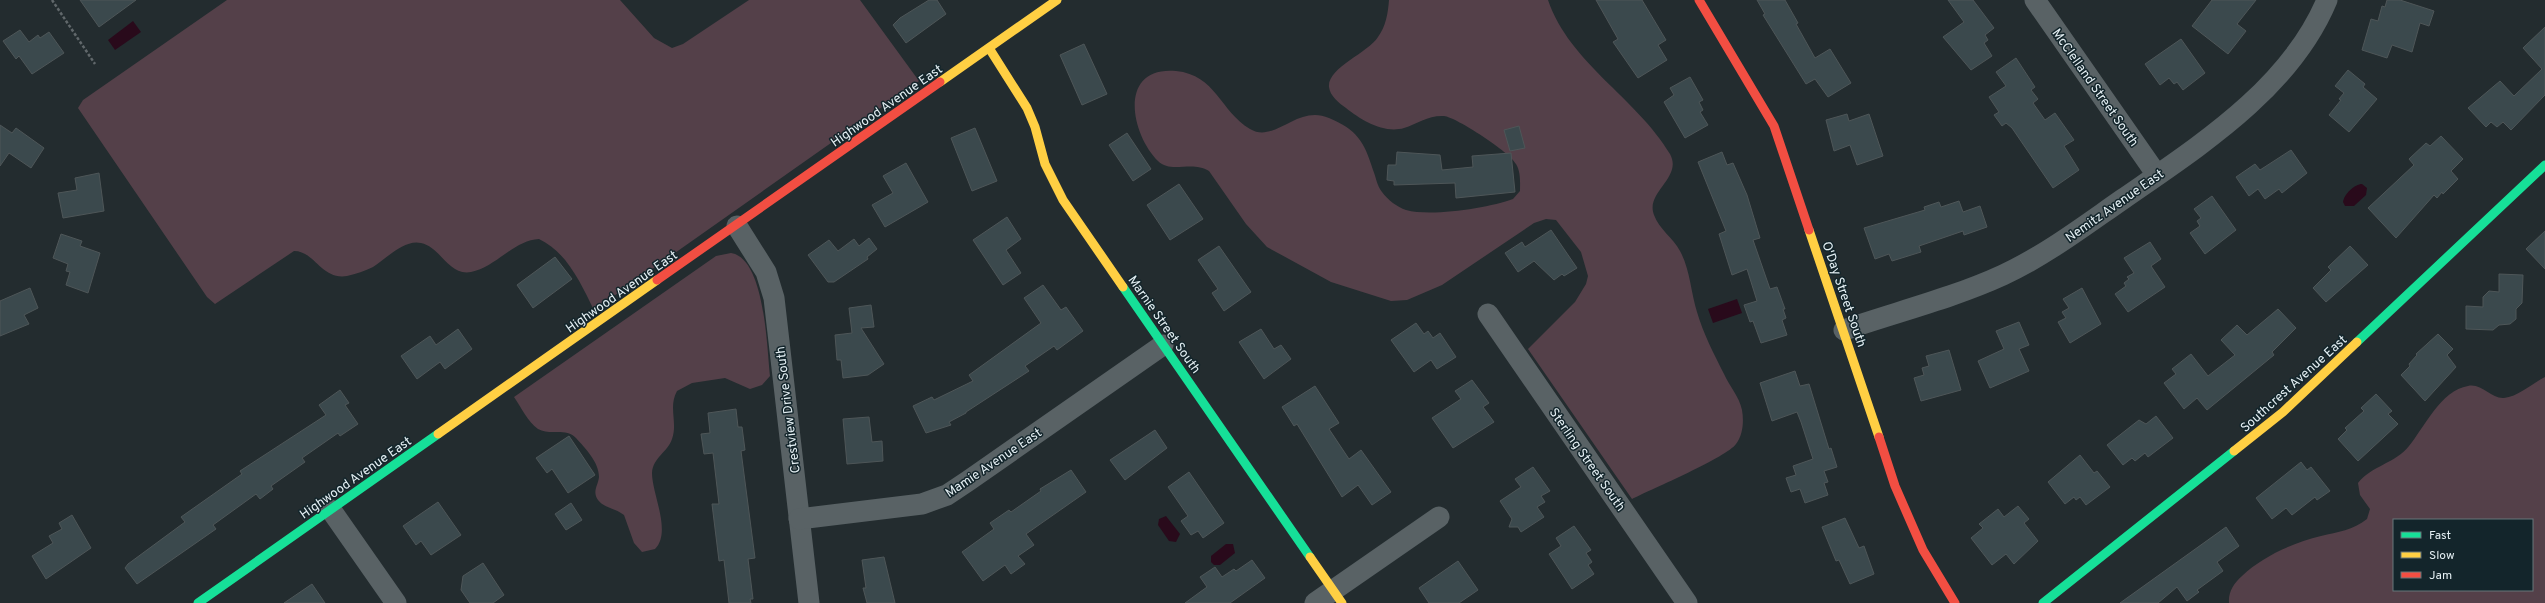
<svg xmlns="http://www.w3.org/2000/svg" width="2545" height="603" viewBox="0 0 2545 603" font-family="Overpass,sans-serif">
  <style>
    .green { fill: #544049; fill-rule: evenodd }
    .water { fill: #290a1b }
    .building { fill: #3b494d; stroke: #4e5658 }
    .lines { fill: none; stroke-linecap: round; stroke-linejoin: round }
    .path { stroke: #61686b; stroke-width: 2.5; stroke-dasharray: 3 2; stroke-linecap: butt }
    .street { stroke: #596265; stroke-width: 21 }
    .fast { stroke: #16e098; stroke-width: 9 }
    .slow { stroke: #ffcf43; stroke-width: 9 }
    .jam { stroke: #f24e42; stroke-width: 9 }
    .labels { text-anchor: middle; stroke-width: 3; stroke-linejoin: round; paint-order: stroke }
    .street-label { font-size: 13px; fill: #e4eff3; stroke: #13252b }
  </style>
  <rect width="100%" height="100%" fill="#232c2f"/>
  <g class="green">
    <path d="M227,0H620L654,38L672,48L683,44L749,0H860L919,81L594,310C581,284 567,252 539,239C514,240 496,267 471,272C448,276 441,247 421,243C404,239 386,259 373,267C365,271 356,274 347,276C321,280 315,251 294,251L215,304L207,297L78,108L83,100Z"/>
    <path d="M1389,0H1548C1570,64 1636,97 1670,154C1683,178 1645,192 1654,215C1659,229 1673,238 1680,251C1690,269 1691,293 1697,312C1703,333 1714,354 1724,374C1730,387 1739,396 1742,410C1744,421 1743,435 1736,444C1727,457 1652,489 1632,499L1528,349L1575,302L1586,284L1588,276L1581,252L1556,220L1546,219L1534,223L1442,285L1407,300L1391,301L1331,282L1267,247L1246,224L1209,171C1192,160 1171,174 1158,161C1130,133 1118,66 1176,71C1216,75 1220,111 1250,129C1275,144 1297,104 1329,118C1357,130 1364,141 1373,170C1376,177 1377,186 1382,192C1388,200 1397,207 1406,210C1431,217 1489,208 1513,199L1520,191C1520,183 1521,172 1516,164C1511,153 1456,117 1444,116C1429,115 1417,124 1404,128C1384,134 1361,120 1346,108C1339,103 1330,96 1329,87C1327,68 1368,53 1378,37C1386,26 1388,13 1389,0Z"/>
    <path d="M731,253C765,258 767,349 770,376L762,385L750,389L725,378L692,383L677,391C668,407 678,423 672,439C668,452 653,457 652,473C652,494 672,532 655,549L642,552L634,543L624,515C617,509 604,508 598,500C592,491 598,486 599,477C599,462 585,448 576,438C566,427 550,436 538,429C528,422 521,407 514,397L716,256Z"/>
    <path d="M2545,377V603H2229C2228,592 2234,583 2242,576C2263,556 2293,543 2321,536C2338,532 2353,530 2367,519L2370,509L2360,495L2358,483C2371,466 2396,463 2409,446C2424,428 2441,390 2468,386C2482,383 2491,399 2504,398C2518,397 2533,383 2545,377ZM2394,520H2532V590H2394Z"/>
  </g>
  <g class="water">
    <polygon points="133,21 141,32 115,50 108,40"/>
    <path d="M2362,184L2367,188L2366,195L2354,206H2345L2343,202C2344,194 2355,184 2362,184Z"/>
    <polygon points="1737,299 1742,313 1713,323 1708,309"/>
    <polygon points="1166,516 1180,534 1176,542 1169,541 1158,525 1159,519"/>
    <polygon points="1226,544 1233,544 1235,553 1220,565 1214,565 1211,562 1211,556"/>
  </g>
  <g class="building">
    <polygon points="80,0 136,0 99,27"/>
    <polygon points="929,0 937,0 946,14 906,43 893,25 900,18"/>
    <polygon points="1596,0 1642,0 1666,40 1658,45 1667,60 1638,78 1613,42 1618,39"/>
    <polygon points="1757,0 1785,0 1798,23 1796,24 1815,58 1830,49 1851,83 1828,97 1815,79 1806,84 1763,15 1765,14"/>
    <polygon points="1948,0 1973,0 1994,28 1985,35 1988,40 1984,43 1992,56 1971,70 1943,37 1964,22"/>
    <polygon points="2212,0 2256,0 2237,24 2246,31 2228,54 2192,26"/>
    <polygon points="2387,0 2400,0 2434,11 2429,26 2420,23 2412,52 2392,45 2387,58 2362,50 2371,19 2378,21 2382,6 2385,7"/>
    <polygon points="2545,27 2545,95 2511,130 2503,122 2497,127 2491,122 2486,127 2468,108 2500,81 2514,96 2542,69 2523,48"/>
    <polygon points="20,30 29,42 38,35 40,38 49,32 64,53 32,74 19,56 16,59 3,41"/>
    <polygon points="2181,39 2205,73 2183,90 2177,82 2174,84 2169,78 2160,85 2145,64"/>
    <polygon points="1084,44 1107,94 1082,105 1060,55"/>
    <polygon points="2016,58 2035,87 2031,90 2038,99 2033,103 2045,120 2055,113 2074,140 2064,146 2079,170 2053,188 2012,128 2006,123 2002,126 1994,115 1999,112 1989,97 2006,86 1996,72"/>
    <polygon points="2348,70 2365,84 2363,87 2377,99 2349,132 2329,115 2341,100 2339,99 2344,93 2335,86"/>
    <polygon points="1690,77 1703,100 1699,102 1703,110 1700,112 1708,125 1685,138 1664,102 1674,95 1670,88"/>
    <polygon points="1847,114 1849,121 1869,114 1883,156 1857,165 1850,145 1834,151 1826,120"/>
    <polygon points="0,125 12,133 16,128 44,148 31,168 9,153 0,166"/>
    <polygon points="1519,126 1525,148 1510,151 1504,130"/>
    <polygon points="975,128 997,181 972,191 951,138"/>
    <polygon points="1127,133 1151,169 1133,181 1109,145"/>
    <polygon points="2441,136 2463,159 2451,171 2458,179 2443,194 2442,192 2437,198 2434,195 2396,238 2368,208 2414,165 2409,159 2426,143 2430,146"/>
    <polygon points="2291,150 2307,173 2282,193 2279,189 2265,199 2258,189 2249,196 2236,177 2255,164 2260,170"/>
    <polygon points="1397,152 1440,155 1442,170 1473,167 1472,156 1511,153 1515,192 1456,198 1455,183 1394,185 1394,181 1387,180 1388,165 1396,165"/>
    <polygon points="1722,152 1727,165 1733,163 1747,195 1760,238 1753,240 1770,289 1777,287 1785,309 1783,309 1786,318 1782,320 1787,335 1761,343 1753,321 1750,322 1744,305 1757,301 1747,269 1732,275 1719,234 1726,231 1698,162"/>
    <polygon points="906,163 928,202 885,227 872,205 893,193 883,176"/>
    <polygon points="99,173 104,211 63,218 58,193 77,190 75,178"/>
    <polygon points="1179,184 1203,219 1170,240 1147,205"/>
    <polygon points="2212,196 2236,230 2205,254 2190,233 2200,226 2197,221 2201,218 2194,209"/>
    <polygon points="1959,201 1963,212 1980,206 1987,227 1964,235 1963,231 1919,246 1921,252 1892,261 1889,254 1875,259 1864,228 1925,210 1924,207 1939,202 1941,207"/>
    <polygon points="1007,217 1021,239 1006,250 1021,273 1003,285 973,240"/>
    <polygon points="1551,230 1577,268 1564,276 1562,274 1554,280 1534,261 1518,272 1505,253 1522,242 1525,247"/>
    <polygon points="2545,231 2545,269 2526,249"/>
    <polygon points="61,234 82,241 80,246 100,253 88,293 66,285 70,272 66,271 68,264 53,258"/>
    <polygon points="869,238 877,249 867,257 868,259 834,282 828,282 808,255 829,240 838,251 854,239 859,246"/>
    <polygon points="2150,242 2161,259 2151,266 2165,287 2128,312 2115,294 2126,286 2124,283 2129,279 2127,277 2134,273 2124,258"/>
    <polygon points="1219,246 1251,292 1224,311 1212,293 1218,289 1198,260"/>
    <polygon points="2350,246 2368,265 2326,302 2313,288 2331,270 2328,267"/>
    <polygon points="555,257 572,279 533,308 517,285"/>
    <polygon points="2499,274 2523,275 2522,303 2516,309 2516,319 2510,324 2499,325 2493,330 2466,329 2466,306 2483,307 2483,297 2489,291 2499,292"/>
    <polygon points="1043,285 1061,310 1066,307 1083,331 1057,350 1054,346 1025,366 1029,371 966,412 966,413 949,422 951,425 926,433 913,406 932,397 934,400 973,381 969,375 1041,323 1024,298"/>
    <polygon points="30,288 38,308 24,315 29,324 0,336 0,301"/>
    <polygon points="2082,288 2101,324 2070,343 2058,322 2066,318 2062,312 2069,308 2063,299"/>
    <polygon points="871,305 874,327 861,328 884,364 868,375 843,378 841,360 837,360 835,335 852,333 849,308"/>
    <polygon points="2278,309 2296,328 2272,352 2274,355 2207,410 2197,398 2184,409 2164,383 2176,374 2172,369 2191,354 2208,376 2235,355 2221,340 2237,325 2247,335"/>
    <polygon points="2019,322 2029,345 2019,349 2029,371 1990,388 1978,361 2004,349 1996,331"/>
    <polygon points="1416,323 1424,334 1428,331 1433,338 1440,333 1456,357 1437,369 1431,360 1414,372 1391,340"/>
    <polygon points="458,329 472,349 445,369 440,362 417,379 401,356 430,336 436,345"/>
    <polygon points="1261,329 1274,349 1281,345 1291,359 1264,379 1239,342"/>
    <polygon points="2438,334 2453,349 2447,355 2456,367 2425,401 2401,375 2410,366 2409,364 2417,355 2416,354"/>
    <polygon points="1949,350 1961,390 1921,401 1914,378 1924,375 1922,368 1929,366 1926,356"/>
    <polygon points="1795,371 1800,386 1809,384 1829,449 1831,448 1837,467 1824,471 1828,482 1824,483 1828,495 1805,503 1800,489 1791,492 1786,478 1796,475 1793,466 1813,459 1801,422 1797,412 1772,421 1760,383"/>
    <polygon points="1472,380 1489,403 1483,407 1494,422 1453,448 1432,418 1461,399 1455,391"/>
    <polygon points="1315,386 1339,423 1329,429 1349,459 1361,450 1391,492 1372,505 1358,485 1342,497 1297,424 1294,426 1282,407"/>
    <polygon points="340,390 349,403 345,405 358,424 340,436 338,433 302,458 305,462 271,486 273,489 260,499 256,494 213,525 216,529 137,584 125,568 128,564 185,522 181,517 242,474 240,471 326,415 319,405"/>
    <polygon points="2376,394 2392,411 2388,414 2398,424 2358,461 2338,439 2347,430 2345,428 2364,411 2361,408"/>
    <polygon points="736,409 738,427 742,427 745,450 741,451 755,558 748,559 753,599 750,599 751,603 729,603 724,560 719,561 712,504 719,504 713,453 704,454 701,434 710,433 708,413"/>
    <polygon points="2156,416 2173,438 2148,457 2145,453 2135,461 2132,458 2123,465 2107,445 2139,420 2146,424"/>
    <polygon points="869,417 872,442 882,441 883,461 847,464 843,419"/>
    <polygon points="1155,430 1167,448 1125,480 1110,460"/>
    <polygon points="569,436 595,475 568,493 552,469 547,473 536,458"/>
    <polygon points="2080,455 2094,473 2097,471 2110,487 2086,505 2080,497 2076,500 2074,497 2065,504 2048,482"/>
    <polygon points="2301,462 2307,470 2311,467 2330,491 2317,500 2315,497 2292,515 2286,508 2272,519 2256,498"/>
    <polygon points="1533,467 1550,491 1541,496 1545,502 1537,507 1544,517 1521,532 1518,527 1509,527 1512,519 1500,501 1521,487 1515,479"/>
    <polygon points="1071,470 1086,492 1026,534 1034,545 1018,556 1025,564 1011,574 1005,565 983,581 962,552 994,529 990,523 1009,510 1011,512 1041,491 1040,489"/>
    <polygon points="1189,472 1224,523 1203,538 1198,531 1191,535 1181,521 1188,516 1168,487"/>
    <polygon points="438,502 461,535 431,555 421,541 416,545 403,526"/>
    <polygon points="571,503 582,520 566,530 555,514"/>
    <polygon points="2018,506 2029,519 2024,523 2038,541 2014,564 2006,554 1992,565 1971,538 1983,528 1979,524 1998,509 2004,517"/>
    <polygon points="72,515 91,548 46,579 32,556 53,543 49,536 62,529 59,523"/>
    <polygon points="1845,518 1859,548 1864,546 1874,574 1850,584 1839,560 1836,561 1822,527"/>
    <polygon points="1574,526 1591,550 1586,553 1592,562 1588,565 1594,574 1572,589 1549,554 1561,546 1556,538"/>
    <polygon points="2226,527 2239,546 2217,562 2223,571 2197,590 2199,592 2187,601 2177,587 2158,603 2120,603"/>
    <polygon points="884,557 895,603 867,603 863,588 866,588 862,560"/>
    <polygon points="1252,560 1265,578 1230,603 1185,603 1207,587 1200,577 1215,567 1222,577 1234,569 1236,571"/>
    <polygon points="1458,561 1478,590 1459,603 1429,603 1419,588"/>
    <polygon points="483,563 504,595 493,603 470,603 461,590 463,576"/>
    <polygon points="312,584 325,603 284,603"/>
  </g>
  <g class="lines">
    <polyline class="path" points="52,0 95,64"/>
    <g class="street">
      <polyline points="2035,0 2157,175"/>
      <polyline points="737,226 766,272 774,298 809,603"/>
      <polyline points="1488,314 1687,603"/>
      <path d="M1844,330C1896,312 1953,298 2003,275C2046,255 2084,226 2123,199C2199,146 2290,89 2327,0"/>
      <polyline points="331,510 396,603"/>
      <polyline points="799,519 922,504 947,495 968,481 1163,345"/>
      <polyline points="1315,603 1439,517"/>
    </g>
    <g class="fast">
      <polyline points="1123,287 1310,557"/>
      <polyline points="2357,342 2545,165"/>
      <polyline points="198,603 438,434"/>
      <polyline points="2043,603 2234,451"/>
    </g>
    <g class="slow">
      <polyline points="989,48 1027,108 1035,127 1045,164 1063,200 1123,287"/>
      <polyline points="940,82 1057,0"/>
      <polyline points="1809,230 1879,437"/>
      <polyline points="438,434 657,280"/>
      <polyline points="2234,451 2283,412 2357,342"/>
      <polyline points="1310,557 1342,603"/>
    </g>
    <g class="jam">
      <polyline points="1699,0 1774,126 1809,230"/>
      <polyline points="657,280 940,82"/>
      <polyline points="1879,437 1895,486 1923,550 1955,603"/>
    </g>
  </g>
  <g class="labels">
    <g class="street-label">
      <text transform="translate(2096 87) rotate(55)" y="5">McClelland Street South</text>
      <text transform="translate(886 105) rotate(-35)" y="5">Highwood Avenue East</text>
      <text transform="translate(2114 205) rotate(-35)" y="5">Nemitz Avenue East</text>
      <text transform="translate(621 291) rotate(-35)" y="5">Highwood Avenue East</text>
      <text transform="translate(1845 294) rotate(71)" y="5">O'Day Street South</text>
      <text transform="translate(1165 324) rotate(55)" y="5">Marnie Street South</text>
      <text transform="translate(2293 383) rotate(-42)" y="5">Southcrest Avenue East</text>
      <text transform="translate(787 410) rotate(-97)" y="5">Crestview Drive South</text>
      <text transform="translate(1588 459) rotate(55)" y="5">Sterling Street South</text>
      <text transform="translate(993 462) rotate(-34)" y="5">Mamie Avenue East</text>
      <text transform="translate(355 477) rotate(-35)" y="5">Highwood Avenue East</text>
    </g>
  </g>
  <rect x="2393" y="519" width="140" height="72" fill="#13252b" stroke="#67767b"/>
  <rect x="2401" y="532" width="20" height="6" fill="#16e098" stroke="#67767b"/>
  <text x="2429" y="539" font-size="12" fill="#e4eff3">Fast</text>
  <rect x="2401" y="552" width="20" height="6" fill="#ffcf43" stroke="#67767b"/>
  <text x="2429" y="559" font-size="12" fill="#e4eff3">Slow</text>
  <rect x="2401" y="572" width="20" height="6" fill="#f24e42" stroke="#67767b"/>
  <text x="2429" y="579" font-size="12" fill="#e4eff3">Jam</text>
</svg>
